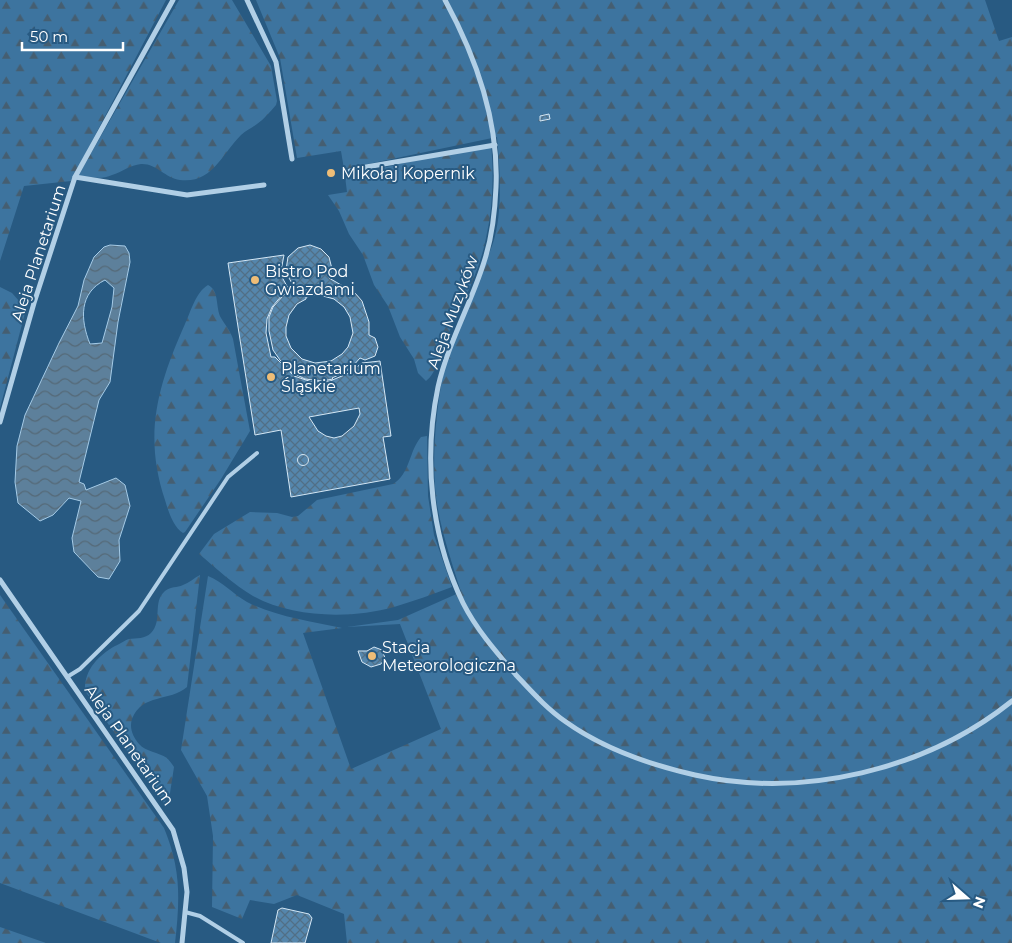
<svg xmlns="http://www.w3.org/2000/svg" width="1012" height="943" viewBox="0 0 1012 943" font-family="Montserrat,sans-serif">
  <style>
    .forest { fill: url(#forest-firs) }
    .water { fill: url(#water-waves); stroke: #a5cbe7; fill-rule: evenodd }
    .building { fill: url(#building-cross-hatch); stroke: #d4e7f5; fill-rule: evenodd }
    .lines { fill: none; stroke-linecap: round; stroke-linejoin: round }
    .lane { stroke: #b1cfe6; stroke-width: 4 }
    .street { stroke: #b1cfe6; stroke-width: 5 }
    .poi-dot { fill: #eebd77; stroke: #285a82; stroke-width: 2 }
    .labels { text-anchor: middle; stroke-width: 4; stroke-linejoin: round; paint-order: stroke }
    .poi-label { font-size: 16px; fill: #fff; stroke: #285a82; text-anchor: start }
    .street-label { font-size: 16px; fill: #fff; stroke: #285a82 }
  </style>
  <defs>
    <pattern id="forest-firs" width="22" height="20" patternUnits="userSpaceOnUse" patternTransform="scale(1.25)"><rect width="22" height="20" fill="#3d749f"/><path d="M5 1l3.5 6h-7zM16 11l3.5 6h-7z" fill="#455e71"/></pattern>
    <pattern id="water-waves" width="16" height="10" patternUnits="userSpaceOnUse" patternTransform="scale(1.25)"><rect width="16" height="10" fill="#5d809b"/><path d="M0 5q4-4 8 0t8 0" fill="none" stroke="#556977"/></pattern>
    <pattern id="building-cross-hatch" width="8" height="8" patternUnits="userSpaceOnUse" patternTransform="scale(1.25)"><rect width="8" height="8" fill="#5586ac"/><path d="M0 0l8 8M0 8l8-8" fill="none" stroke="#516f86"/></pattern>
  </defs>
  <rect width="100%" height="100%" fill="#285a82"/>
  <g class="forest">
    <polygon points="0,0 166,0 71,181 24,186 0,261"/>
    <path d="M179,0H232L271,66L277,101L276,105C270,112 264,119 257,124C252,128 246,130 241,135C222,154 212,184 180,180C165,178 156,163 141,164C130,165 122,172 112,175C102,180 89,177 78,176Z"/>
    <path d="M256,0H985L999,41L1012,37V943H347L344,914L297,895L274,904L250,900L242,919L212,907L213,836L207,796L181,750L208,576C223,582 233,594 247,602C277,617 310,621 342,628L303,633L351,769L441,729L400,624L347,627L398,620L461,592C452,563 442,534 437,504C430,462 437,386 451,345C462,311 481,278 493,243C503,213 500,169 497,137L344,169L341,151L297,158L280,58Z"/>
    <path d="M491,144C494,175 493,207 486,238C479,274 460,308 445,341C440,353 437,373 426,381L418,373L414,359L400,337L388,306L374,285L363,255L349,234L339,211L328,195L347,192L345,176Z"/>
    <path d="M208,285C220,291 215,307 221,318C225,325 230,330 233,339L250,431L221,479L185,532L183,533C173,527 168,510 165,500C143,434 158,385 185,324C191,311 196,292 208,285Z"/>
    <polygon points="0,287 12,293 26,309 0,408"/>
    <path d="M427,436L428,496L434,535L452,587C433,594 414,601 394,607C351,619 293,618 253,596C234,585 216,568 199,554L214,534L250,512L277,513L292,517L298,516L317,500L393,484C410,474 409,451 421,437Z"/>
    <path d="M200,575L187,687C170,702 142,693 132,719C129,728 133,737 139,744C146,752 158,752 167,758C169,760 172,764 174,767L170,793L164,803L85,691C84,670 98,656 115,646C120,644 125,640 129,639C137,638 145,639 151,633C163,621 152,602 165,591C171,586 177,588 183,585C189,583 194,578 200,575Z"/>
    <path d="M0,595L164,828C181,869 180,899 175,943H161L0,883Z"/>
    <polygon points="0,927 46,943 0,943"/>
  </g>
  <path class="water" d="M110,245L125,246L129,253L130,262L118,322L110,382L99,400L79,482L84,484L86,490L116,478L125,485L130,506L119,540L120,561L109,579L98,577L74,552L72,538L81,501L69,498L53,515L40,521L18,503L15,482L17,446L25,415L59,343L78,306L84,280L94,257L104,247ZM105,280L114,288L112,307L102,343L90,344C80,319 79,293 105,280Z"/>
  <g class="building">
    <polygon points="549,114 550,119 540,121 540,116"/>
    <path d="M310,245L321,249L329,257L332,269L329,278L355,293L362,301L369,322V335L375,338L378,347L375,356L365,360L360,358L352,367L343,373L332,378L333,379L322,381L305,379L291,372L280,360L273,350L269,331V317L273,307L293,285L289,278L286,270L288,257L298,248ZM322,294L323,296L334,299L344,307L350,317L353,333L348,347L342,354L331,361L315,363L302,359L291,348L286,336V327L289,315L297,304L306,299V297Z"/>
    <path d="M284,255L281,271L283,279L288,288L272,307L267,319L266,333L271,357H275L294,376L312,382L330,381L349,373L362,363L380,361L391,436L383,437L390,479L291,497L281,430L255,435L228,263ZM359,408L360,414L354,426L342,436L334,438L326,436L318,431L309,417Z"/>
    <circle cx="303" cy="460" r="5.5"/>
    <polygon points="374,647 382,650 385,658 381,664 371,667 362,662 358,651 367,651"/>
    <polygon points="282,908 309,914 312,918 305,943 271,943 278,910"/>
  </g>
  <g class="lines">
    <g class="lane">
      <polyline points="67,677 80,669 139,611 228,477 257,453"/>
      <polyline points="185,912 200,916 243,943"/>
    </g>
    <g class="street">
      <polyline points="247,0 276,62 292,159"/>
      <path d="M445,0C476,57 499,120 496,187C495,212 492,238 484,262C471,304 448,343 438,387C423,459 431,537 463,603C476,629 497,653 516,675C532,692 547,709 566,722C604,749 651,765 695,775C803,799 926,770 1012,701"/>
      <polyline points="366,167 495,145"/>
      <polyline points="350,171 364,168"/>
      <polyline points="75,177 187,195 264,185"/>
      <polyline points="0,422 34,303 75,177 173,0"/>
      <polyline points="0,580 173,830 184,868 187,892 182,943"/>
    </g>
  </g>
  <g class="poi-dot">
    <circle cx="331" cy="173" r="5"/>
    <circle cx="255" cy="280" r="5"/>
    <circle cx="271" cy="377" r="5"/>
    <circle cx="372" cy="656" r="5"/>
  </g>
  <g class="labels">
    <g class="poi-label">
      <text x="341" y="179">Mikołaj Kopernik</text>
      <text x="265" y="277">Bistro Pod<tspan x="265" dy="18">Gwiazdami</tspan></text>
      <text x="281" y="374">Planetarium<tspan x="281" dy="18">Śląskie</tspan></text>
      <text x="382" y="653">Stacja<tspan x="382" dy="18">Meteorologiczna</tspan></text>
    </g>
    <g class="street-label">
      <text transform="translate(38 253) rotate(-72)" y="6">Aleja Planetarium</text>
      <text transform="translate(452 312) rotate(-70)" y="6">Aleja Muzyków</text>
      <text transform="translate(130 745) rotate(55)" y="6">Aleja Planetarium</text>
    </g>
  </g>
  <g transform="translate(967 898) rotate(110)" stroke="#285a82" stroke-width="4" paint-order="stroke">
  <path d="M0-4L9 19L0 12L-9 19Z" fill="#ffffff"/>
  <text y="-8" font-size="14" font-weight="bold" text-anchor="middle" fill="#ffffff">N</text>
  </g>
  <path d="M22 42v8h101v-8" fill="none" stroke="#ffffff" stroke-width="2.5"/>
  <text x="30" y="42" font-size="15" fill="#ffffff" stroke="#285a82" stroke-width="4" paint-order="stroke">50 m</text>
</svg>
